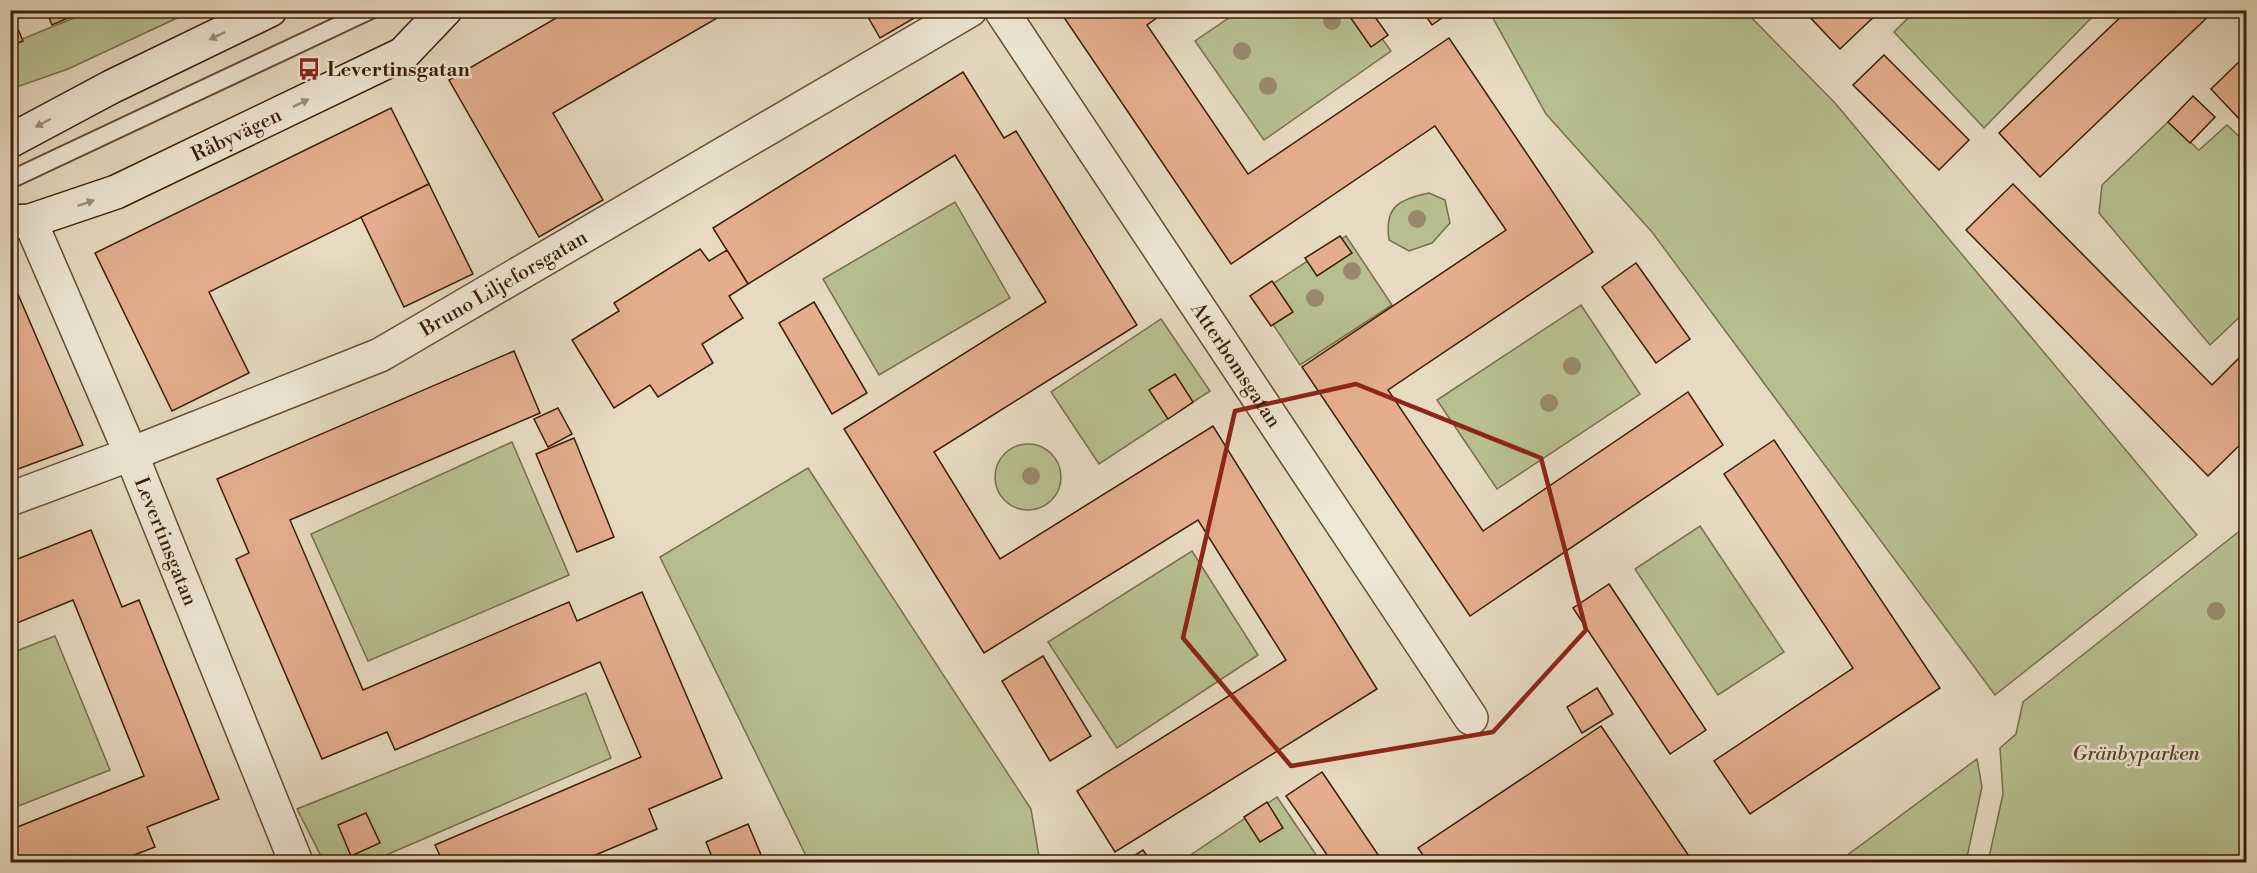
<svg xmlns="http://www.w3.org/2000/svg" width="2257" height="873" viewBox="0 0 2257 873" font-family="'Libre Bodoni',serif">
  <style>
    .green { fill: #b7bf91; stroke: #796e4b; stroke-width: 1.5 }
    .building { fill: #e3ad8e; stroke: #3b1e05; stroke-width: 1.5 }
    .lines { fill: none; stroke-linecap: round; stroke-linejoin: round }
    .lane-casing { stroke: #664d34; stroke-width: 20 }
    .street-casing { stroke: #664d34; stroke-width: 36 }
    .secondary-casing { stroke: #3b1e05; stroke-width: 36 }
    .lane { stroke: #efe7d6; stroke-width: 16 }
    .street { stroke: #efe7d6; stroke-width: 33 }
    .secondary { stroke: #efe7d6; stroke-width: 33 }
    .tree { fill: #99896c }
    .oneway { fill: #9e8d78 }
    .marked { fill: none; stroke: #8f2418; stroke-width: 4.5; stroke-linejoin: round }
    .labels { text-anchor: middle; stroke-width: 5; stroke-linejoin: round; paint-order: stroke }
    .poi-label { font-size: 20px; font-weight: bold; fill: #3b1e05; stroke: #efe7d6; text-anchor: start }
    .street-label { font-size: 20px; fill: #3b1e05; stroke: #efe7d6 }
    .park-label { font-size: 20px; font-style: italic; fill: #5a4628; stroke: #efe7d6 }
  </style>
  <rect width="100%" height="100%" fill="#e6dac0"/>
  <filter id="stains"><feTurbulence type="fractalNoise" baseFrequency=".00333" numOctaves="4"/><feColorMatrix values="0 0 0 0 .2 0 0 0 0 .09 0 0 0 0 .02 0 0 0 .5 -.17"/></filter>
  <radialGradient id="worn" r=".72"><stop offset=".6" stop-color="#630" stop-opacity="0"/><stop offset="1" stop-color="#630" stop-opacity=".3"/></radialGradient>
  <g class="green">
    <polygon points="91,11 192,11 68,69 11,89 10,44"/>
    <polygon points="1239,11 1362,11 1391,51 1264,140 1195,41"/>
    <polygon points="1489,11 1745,11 1835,103 2197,535 1995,695 1652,232 1546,114"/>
    <polygon points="1915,11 1915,10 2098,11 1984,128 1894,32"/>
    <polygon points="2168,122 2199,150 2227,125 2246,143 2246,311 2210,345 2099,213 2102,185"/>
    <path d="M1429,193L1445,200L1450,223L1432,243L1409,251L1389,240C1384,207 1399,199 1429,193Z"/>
    <polygon points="955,202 1010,298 879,375 823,279"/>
    <polygon points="1346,236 1392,305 1300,365 1254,296"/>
    <polygon points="1581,305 1640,394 1497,489 1437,400"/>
    <polygon points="1161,319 1210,391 1099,464 1051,392"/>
    <polygon points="512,442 569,575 368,661 311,534"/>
    <circle cx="1028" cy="477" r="33"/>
    <polygon points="808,468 1031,809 1040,862 809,862 660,557"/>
    <polygon points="1700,526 1784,652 1718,695 1635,569"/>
    <polygon points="2246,526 2246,862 1988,862 2003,794 2000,748 2016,734 2023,702"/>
    <polygon points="1192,551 1258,655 1117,748 1048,642"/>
    <polygon points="55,636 110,770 11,809 11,653"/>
    <polygon points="586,693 611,758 370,862 324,862 297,809"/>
    <polygon points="1977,759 1982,787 1966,862 1838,862"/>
    <polygon points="1277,797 1321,862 1198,862 1192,854"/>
  </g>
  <g class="building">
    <polygon points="10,10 23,41 10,46"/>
    <polygon points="46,10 86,10 52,25"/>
    <polygon points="570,10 731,10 553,113 603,200 539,237 449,80"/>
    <polygon points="864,10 928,10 880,38"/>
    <polygon points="1059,10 1168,10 1147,25 1248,174 1449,38 1593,252 1388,390 1483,531 1688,392 1723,445 1470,616 1302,367 1506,230 1435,126 1231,264"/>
    <polygon points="1352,10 1370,10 1388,35 1371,47 1348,14"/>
    <polygon points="1422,10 1453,10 1432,25"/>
    <polygon points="1803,10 1881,10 1840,49"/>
    <polygon points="2128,10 2215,10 2040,177 1999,133"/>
    <polygon points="1884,55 1969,140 1939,170 1853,85"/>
    <polygon points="2244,57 2246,59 2246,126 2211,89"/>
    <polygon points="963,72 1004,138 1016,131 1137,325 934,452 1000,559 1213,426 1377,689 1115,852 1077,791 1286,660 1198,520 984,653 844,429 1046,302 955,155 748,284 713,228"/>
    <polygon points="2193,96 2215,117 2190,143 2168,122"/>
    <polygon points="391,108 429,184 209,292 249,373 172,411 95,253"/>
    <polygon points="429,184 473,274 404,307 361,217"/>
    <polygon points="2013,184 2212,385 2246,351 2246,439 2208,476 1966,230"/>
    <polygon points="1340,236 1352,253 1317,276 1305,258"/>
    <polygon points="700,249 709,261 727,250 748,284 729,296 743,318 702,344 713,363 658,397 650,385 614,408 572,340 619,311 614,303"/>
    <polygon points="1636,263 1690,339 1656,363 1602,287"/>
    <polygon points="1272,281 1293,312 1271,326 1250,296"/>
    <polygon points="14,285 83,445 10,472 10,287"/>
    <polygon points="814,302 867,393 832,414 779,323"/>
    <polygon points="514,351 540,413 290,520 363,690 569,602 577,621 642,592 722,778 649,809 657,829 579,862 443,862 435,845 641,757 600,662 395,750 387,732 322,759 236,559 249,553 217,479"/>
    <polygon points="1175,374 1193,402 1168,419 1149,390"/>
    <polygon points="558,408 572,434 548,447 534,419"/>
    <polygon points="574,438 614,537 577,552 536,454"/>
    <polygon points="1774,440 1940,688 1750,814 1714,761 1853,668 1724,474"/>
    <polygon points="91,530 122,607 139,600 219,799 147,827 155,847 116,862 10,862 10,830 144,776 73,600 10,626 10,562"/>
    <polygon points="1609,584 1706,730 1670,754 1573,608"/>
    <polygon points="1043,656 1091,736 1050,761 1002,681"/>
    <polygon points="1597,688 1613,714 1582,733 1567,707"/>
    <polygon points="1601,726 1693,862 1428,862 1418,848"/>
    <polygon points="1322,772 1383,862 1332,862 1286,796"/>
    <polygon points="1267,802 1283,828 1260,842 1244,817"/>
    <polygon points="366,813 380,843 351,856 338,825"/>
    <polygon points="748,824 764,862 714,862 706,842"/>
    <polygon points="1143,850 1151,862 1124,862"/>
  </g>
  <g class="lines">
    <g class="lane-casing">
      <polyline id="lane" points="10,180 371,10"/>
    </g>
    <g class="street-casing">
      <g id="street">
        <path id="s1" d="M1001,10L1471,718"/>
        <path id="s2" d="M30,221L131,454L296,862"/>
        <path id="s3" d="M10,499L131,454L380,355L970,10"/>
      </g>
    </g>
    <g class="secondary-casing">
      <g id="secondary">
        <polyline points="10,141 111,87 270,10"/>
        <path id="s4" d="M10,222L30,221L116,192L403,54L445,10"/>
      </g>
    </g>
    <use href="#lane" class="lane"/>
    <use href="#street" class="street"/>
    <use href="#secondary" class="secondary"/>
  </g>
  <g class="tree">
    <circle cx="1332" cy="21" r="9"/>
    <circle cx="1242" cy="51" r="9"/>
    <circle cx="1268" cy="86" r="9"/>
    <circle cx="1417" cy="219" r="9"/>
    <circle cx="1352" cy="271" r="9"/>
    <circle cx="1315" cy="298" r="9"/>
    <circle cx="1572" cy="366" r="9"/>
    <circle cx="1549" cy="403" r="9"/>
    <circle cx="1031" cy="476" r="9"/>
    <circle cx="2216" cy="611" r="9"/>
  </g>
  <defs><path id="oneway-solid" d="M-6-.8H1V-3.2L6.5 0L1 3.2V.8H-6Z" transform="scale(1.5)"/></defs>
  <g class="oneway">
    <use href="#oneway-solid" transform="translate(217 36) rotate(154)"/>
    <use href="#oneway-solid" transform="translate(301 103) rotate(-26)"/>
    <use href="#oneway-solid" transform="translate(43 123) rotate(152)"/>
    <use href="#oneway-solid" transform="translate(86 203) rotate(-19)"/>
  </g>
  <path class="marked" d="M1356,384L1541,458L1586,630L1493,732L1291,766L1183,638L1235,411Z"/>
  <defs>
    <g id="bus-bare" transform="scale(1.8)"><path d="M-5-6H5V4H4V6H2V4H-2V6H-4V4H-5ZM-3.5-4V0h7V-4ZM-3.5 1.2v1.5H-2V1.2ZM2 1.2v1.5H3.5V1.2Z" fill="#8f2418" stroke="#efe7d6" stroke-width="2.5" paint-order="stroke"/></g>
  </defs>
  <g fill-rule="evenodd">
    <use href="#bus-bare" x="309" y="69"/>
  </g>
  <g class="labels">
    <g class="poi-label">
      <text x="327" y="76">Levertinsgatan</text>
    </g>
    <g class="street-label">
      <text dy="7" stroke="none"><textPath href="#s4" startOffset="244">Råbyvägen</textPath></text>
      <text dy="7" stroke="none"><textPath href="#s3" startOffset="540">Bruno Liljeforsgatan</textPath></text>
      <text dy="7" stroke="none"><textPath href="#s1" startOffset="426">Atterbomsgatan</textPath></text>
      <text dy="7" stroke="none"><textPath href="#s2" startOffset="348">Levertinsgatan</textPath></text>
    </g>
    <g class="park-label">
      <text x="2136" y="760">Gränbyparken</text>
    </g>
  </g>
  <rect width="2257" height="873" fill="none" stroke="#e6dac0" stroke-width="36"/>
  <rect x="12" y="12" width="2233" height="849" fill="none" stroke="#3b1e05" stroke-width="3"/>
  <rect x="18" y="18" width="2221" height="837" fill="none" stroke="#3b1e05" stroke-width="1.5"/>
  <rect width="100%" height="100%" filter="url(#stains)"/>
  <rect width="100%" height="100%" fill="url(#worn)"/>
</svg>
